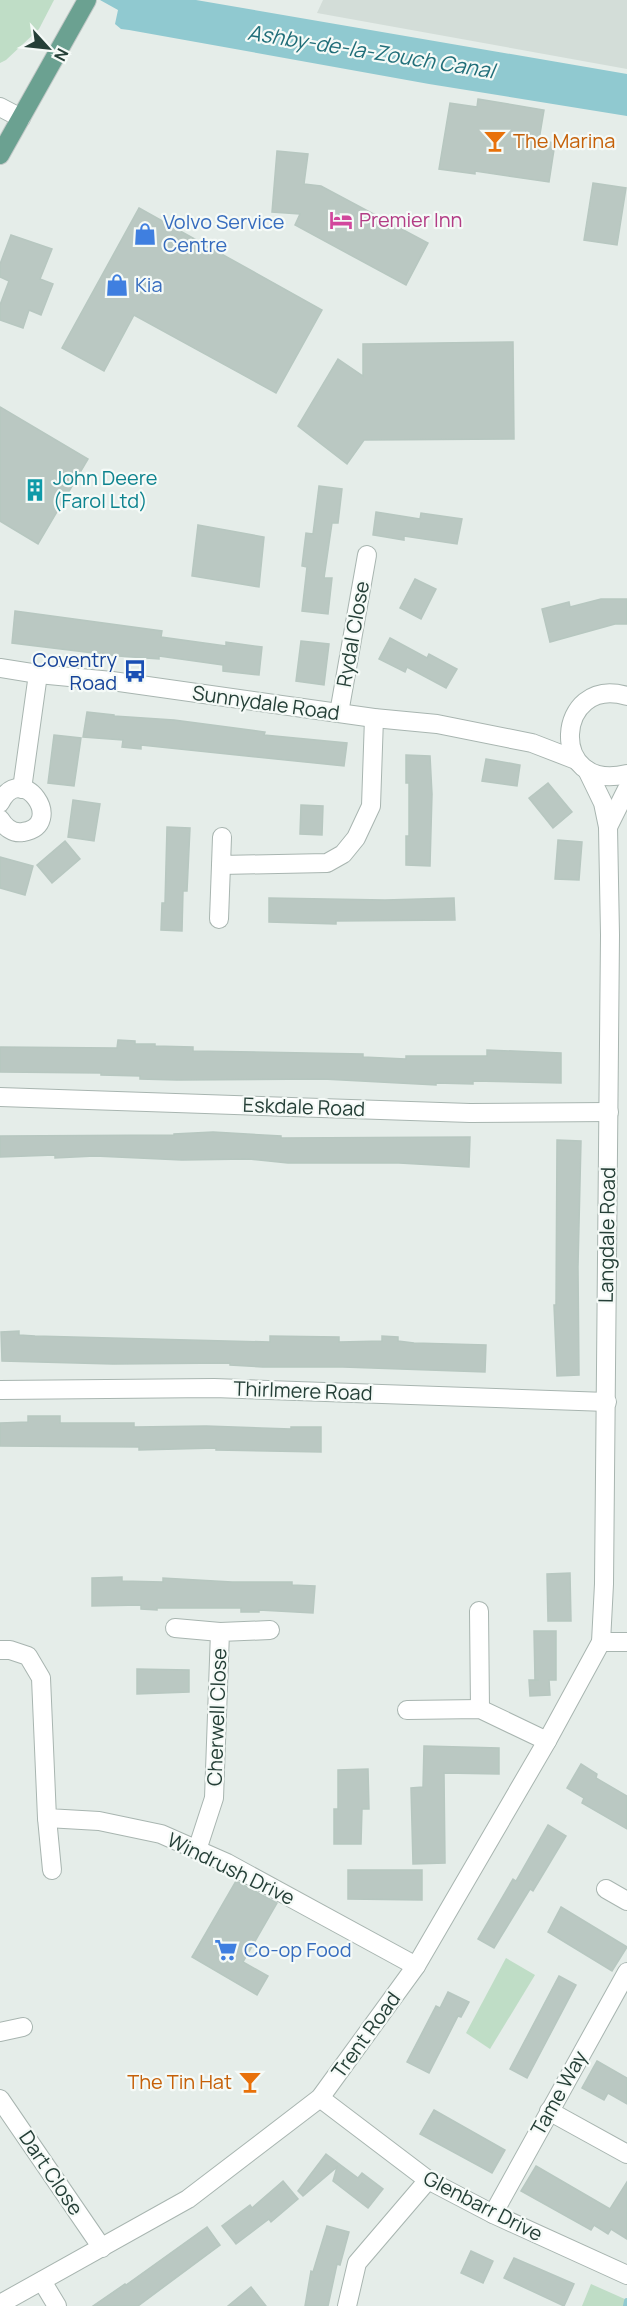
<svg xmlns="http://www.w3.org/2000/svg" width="627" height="2306" viewBox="0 0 627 2306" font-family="Manrope,sans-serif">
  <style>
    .built { fill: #d3ddd8 }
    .green { fill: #bfddc6 }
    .water { fill: #90c9d0 }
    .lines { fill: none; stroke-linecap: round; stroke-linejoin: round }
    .stream { stroke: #90c9d0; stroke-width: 6 }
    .building { fill: #bac8c2; stroke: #b7c7c0; stroke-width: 1.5 }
    .minor-casing { stroke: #a8b5b0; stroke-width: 20 }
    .major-casing { stroke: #c2c9c7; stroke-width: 20 }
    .minor { stroke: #fff; stroke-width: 18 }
    .major { stroke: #6ba191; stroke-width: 18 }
    .labels { text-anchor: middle; stroke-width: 4.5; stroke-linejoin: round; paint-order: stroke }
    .food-label { font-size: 20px; fill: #c56008; stroke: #f5faf7; text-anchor: start }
    .hotel-label { font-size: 20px; fill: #b23c85; stroke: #f5faf7; text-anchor: start }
    .shop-label { font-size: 20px; fill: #366cbe; stroke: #f5faf7; text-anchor: start }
    .culture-label { font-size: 20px; fill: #0d838f; stroke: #f5faf7; text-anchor: start }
    .street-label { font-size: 20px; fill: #253f37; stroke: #f5faf7 }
    .transit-label { font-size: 20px; fill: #164399; stroke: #f5faf7; text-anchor: end }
    .water-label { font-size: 21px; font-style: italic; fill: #206e79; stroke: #f5faf7 }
  </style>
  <rect width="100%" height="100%" fill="#e5ede9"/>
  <polygon class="built" points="323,0 627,0 627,69 317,13"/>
  <g class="green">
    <polygon points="0,0 54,0 39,29 6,60 0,63"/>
    <polygon points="506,1958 535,1975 490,2049 466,2033"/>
    <polygon points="591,2284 627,2300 627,2306 582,2306"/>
  </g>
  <polygon class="water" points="100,0 196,0 627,74 627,116 429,84 129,30 121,29 115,24 118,10"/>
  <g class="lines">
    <polyline class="stream" points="626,2306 627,2301"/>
  </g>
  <g class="building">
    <polygon points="478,99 544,110 539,140 555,143 549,182 475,171 475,174 439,169 450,103 477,107"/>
    <polygon points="277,151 308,154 304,184 321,186 428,243 406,285 295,225 300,214 272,212"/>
    <polygon points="593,183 626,188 617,245 584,240"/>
    <polygon points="139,208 322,310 276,393 134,315 104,371 62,348"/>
    <polygon points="11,235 52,249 40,279 53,284 41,315 29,310 23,328 0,320 0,305 9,281 0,277 0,264"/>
    <polygon points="513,342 514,439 364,440 347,464 298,426 338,359 363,376 363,344"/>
    <polygon points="0,407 88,459 38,544 0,521"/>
    <polygon points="319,486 342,489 338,523 332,523 324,578 332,578 328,614 302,611 307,567 302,566 304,549 306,533 313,534"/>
    <polygon points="376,512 420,519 421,513 462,519 457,544 404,536 404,540 373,535"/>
    <polygon points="198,525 264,537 259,587 192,576"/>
    <polygon points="415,579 436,589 421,619 400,608"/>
    <polygon points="601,599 627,599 627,624 615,624 550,642 542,609 569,602 570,607"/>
    <polygon points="15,611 162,631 161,637 226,646 226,642 262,647 259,675 223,671 223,665 159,656 159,659 118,656 12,643"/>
    <polygon points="390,638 427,658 429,654 457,669 446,688 407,667 405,672 379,659"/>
    <polygon points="301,641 329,644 324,685 296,681"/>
    <polygon points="87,712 114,715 114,716 174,720 265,732 264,735 347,743 344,766 141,745 141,749 122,747 123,740 83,737"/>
    <polygon points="54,735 81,738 74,786 48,783"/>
    <polygon points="406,755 430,756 432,794 430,866 406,865 406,836 409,836 409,783 406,783"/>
    <polygon points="486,759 520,765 517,786 482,781"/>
    <polygon points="548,783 572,812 553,828 529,798"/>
    <polygon points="73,800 100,804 94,841 68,837"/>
    <polygon points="301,805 323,806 322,835 300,834"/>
    <polygon points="167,827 190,828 187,891 183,891 182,931 161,930 162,903 165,903"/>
    <polygon points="558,840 582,842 579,880 555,879"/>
    <polygon points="65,841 80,859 52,883 37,865"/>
    <polygon points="0,857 33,866 25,895 0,888"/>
    <polygon points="269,898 385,900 454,898 455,920 336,921 336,924 269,922"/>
    <polygon points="118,1040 135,1041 135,1044 155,1044 155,1046 193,1047 193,1051 363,1054 363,1057 406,1059 406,1056 487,1056 487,1050 561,1053 561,1083 473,1081 473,1084 436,1083 436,1085 323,1079 177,1080 140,1079 140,1076 101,1075 101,1073 0,1072 0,1047 117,1048"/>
    <polygon points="213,1132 281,1136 281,1138 470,1137 469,1167 399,1163 288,1163 249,1159 182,1160 95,1156 55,1158 55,1155 0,1157 0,1136 174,1135 174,1134"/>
    <polygon points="557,1140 581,1141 578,1267 579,1375 557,1376 554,1305 556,1305"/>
    <polygon points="19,1331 19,1335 35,1336 270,1342 270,1336 339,1337 339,1342 382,1341 382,1336 398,1337 398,1341 414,1343 486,1345 485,1372 343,1367 263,1367 230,1365 230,1363 113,1364 2,1361 1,1332"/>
    <polygon points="28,1416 60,1416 60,1423 134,1423 134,1427 206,1426 291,1429 291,1427 321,1427 321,1452 216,1450 216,1448 139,1450 139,1447 0,1446 0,1423 28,1422"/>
    <polygon points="570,1573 571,1621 548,1621 547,1574"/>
    <polygon points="122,1577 122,1581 163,1582 163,1578 232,1582 292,1582 292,1585 315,1586 313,1613 259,1610 259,1612 241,1612 241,1608 157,1608 157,1610 141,1609 141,1605 92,1606 92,1578"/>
    <polygon points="534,1631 556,1631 556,1680 549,1680 550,1695 530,1696 529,1680 539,1680 535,1680"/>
    <polygon points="137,1669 189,1670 189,1692 137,1694"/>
    <polygon points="424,1746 499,1748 499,1774 444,1773 445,1863 413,1864 411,1788 423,1787"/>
    <polygon points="581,1764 597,1774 596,1778 627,1796 627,1829 582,1803 584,1798 567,1788"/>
    <polygon points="368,1769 369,1809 362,1809 361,1844 334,1844 334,1809 338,1809 338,1770"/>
    <polygon points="548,1825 566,1836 533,1891 530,1889 494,1948 478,1939 513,1879 516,1881"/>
    <polygon points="348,1870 422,1870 422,1900 348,1899"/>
    <polygon points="236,1881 277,1903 243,1962 268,1976 257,1995 192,1957"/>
    <polygon points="561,1907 627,1947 612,1971 548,1932"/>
    <polygon points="559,1976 576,1985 527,2078 510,2069"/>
    <polygon points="448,1992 469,2002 461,2017 458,2016 429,2073 407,2062 436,2006 440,2008"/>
    <polygon points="597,2061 627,2078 627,2104 608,2093 604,2100 582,2088"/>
    <polygon points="434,2110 505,2150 492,2173 420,2134"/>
    <polygon points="326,2154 358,2178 362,2173 383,2189 368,2208 333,2181 337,2167 303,2196 298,2191"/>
    <polygon points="536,2166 610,2209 627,2182 627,2239 611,2229 608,2234 594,2225 591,2230 521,2191"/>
    <polygon points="283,2181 298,2199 271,2222 269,2219 236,2244 222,2226 250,2205 252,2208"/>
    <polygon points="327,2226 349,2232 340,2265 337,2264 328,2306 305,2306 311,2271 313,2272"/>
    <polygon points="207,2227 220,2245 138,2306 93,2306 125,2284 126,2285"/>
    <polygon points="471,2251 493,2261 483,2283 461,2273"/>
    <polygon points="514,2258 574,2284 564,2306 504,2278"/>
    <polygon points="251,2287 266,2306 228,2306"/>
  </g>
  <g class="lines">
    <g class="minor-casing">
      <g id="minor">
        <polyline points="0,107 21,118"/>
        <polyline points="0,668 38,674 112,681 374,718 437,724 532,743 576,760"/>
        <path d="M627,696C555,674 547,794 627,774"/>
        <polyline points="339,713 367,555"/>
        <polyline points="22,789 38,674"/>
        <path d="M0,803C22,759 67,825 23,832C13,834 5,827 0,819"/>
        <polyline points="608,827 627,789"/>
        <polyline points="222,837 221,865 327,863 343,854 356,838 371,806 374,718"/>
        <polyline points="219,919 221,865"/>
        <polyline points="0,1097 470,1113 609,1112"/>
        <polyline points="0,1390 214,1388 607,1402"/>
        <polyline points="479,1611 480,1709"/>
        <polyline points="175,1628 220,1632"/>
        <polyline points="601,1642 627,1642"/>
        <polyline points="0,1650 10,1650 28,1656 41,1678 47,1818 99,1821 161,1834 227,1863 416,1966"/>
        <polyline points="407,1710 480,1709 547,1741"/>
        <polyline points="47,1818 52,1870"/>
        <polyline points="197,1850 214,1798 220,1632 270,1630"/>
        <polyline points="606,1889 627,1901"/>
        <polyline points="0,2032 23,2027"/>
        <polyline points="320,2098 428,2180 493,2214 627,2275"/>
        <polyline points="0,2099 102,2248"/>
        <polyline points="549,2111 627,2154"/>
        <polyline points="493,2214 627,1972"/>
        <polyline points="42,2281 57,2306"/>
        <polyline points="0,2304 188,2199 320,2098 416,1966 547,1741 601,1642 604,1584 610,935 608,827 603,803 587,770"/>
        <polyline points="347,2306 357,2263 428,2180"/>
      </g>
    </g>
    <g class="major-casing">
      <polyline id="major" points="0,155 87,0"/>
    </g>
    <use href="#minor" class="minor"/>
    <use href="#major" class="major"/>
  </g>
  <defs>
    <g id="bar-bare" transform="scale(1.8)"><path d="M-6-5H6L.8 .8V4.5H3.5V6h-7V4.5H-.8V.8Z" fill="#e8710a" stroke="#f5faf7" stroke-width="2.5" paint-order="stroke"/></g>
    <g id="hotel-bare" transform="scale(1.8)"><path d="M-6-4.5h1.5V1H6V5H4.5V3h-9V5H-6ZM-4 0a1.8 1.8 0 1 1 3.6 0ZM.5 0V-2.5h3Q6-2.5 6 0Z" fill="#d1479c" stroke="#f5faf7" stroke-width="2.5" paint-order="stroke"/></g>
    <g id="shop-bare" transform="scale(1.8)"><path d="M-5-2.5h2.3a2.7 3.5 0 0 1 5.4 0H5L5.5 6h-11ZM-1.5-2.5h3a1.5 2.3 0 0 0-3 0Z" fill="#3f7fe0" stroke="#f5faf7" stroke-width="2.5" paint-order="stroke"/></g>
    <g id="building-bare" transform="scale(1.8)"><path d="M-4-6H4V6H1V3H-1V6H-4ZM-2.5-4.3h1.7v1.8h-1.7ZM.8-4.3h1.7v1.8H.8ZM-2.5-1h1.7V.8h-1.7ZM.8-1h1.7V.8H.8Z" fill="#0f9aa8" stroke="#f5faf7" stroke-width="2.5" paint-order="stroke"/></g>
    <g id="bus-bare" transform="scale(1.8)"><path d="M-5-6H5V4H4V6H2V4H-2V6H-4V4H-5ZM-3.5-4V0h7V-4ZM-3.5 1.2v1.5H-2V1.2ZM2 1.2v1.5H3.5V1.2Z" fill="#1a4fb4" stroke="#f5faf7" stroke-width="2.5" paint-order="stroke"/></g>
    <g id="supermarket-bare" transform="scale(1.8)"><path d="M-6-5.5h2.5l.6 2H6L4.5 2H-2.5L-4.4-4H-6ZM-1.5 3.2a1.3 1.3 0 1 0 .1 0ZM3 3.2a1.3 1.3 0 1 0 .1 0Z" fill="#3f7fe0" stroke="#f5faf7" stroke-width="2.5" paint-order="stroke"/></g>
  </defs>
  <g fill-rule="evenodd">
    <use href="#bar-bare" x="495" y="141"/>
    <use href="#hotel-bare" x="341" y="220"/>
    <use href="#shop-bare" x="145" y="234"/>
    <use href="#shop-bare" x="117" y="285"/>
    <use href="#building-bare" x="35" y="490"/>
    <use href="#bus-bare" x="135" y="671"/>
    <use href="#supermarket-bare" x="226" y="1950"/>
    <use href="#bar-bare" x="250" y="2082"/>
  </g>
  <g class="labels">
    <g class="food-label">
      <text x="513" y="148">The Marina</text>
      <text x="232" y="2089" text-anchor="end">The Tin Hat</text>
    </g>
    <g class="hotel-label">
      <text x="359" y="227">Premier Inn</text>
    </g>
    <g class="shop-label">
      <text x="163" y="229">Volvo Service<tspan x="163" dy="23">Centre</tspan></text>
      <text x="135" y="292">Kia</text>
      <text x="244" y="1957">Co-op Food</text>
    </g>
    <g class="culture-label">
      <text x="53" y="485">John Deere<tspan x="53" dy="23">(Farol Ltd)</tspan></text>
    </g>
    <g class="street-label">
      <text transform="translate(353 634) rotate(-80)" y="7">Rydal Close</text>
      <text transform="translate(266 703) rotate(8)" y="7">Sunnydale Road</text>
      <text transform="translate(304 1107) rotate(2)" y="7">Eskdale Road</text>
      <text transform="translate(607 1235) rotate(-89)" y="7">Langdale Road</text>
      <text transform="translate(303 1391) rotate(2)" y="7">Thirlmere Road</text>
      <text transform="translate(217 1717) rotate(-88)" y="7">Cherwell Close</text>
      <text transform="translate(231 1869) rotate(26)" y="7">Windrush Drive</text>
      <text transform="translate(366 2035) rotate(-54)" y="7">Trent Road</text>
      <text transform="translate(559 2093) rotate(-61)" y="7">Tame Way</text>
      <text transform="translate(51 2173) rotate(56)" y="7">Dart Close</text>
      <text transform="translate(483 2206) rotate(27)" y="7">Glenbarr Drive</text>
    </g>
    <g class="transit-label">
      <text x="117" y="667">Coventry<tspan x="117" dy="23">Road</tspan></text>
    </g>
    <g class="water-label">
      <text transform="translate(371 52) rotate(9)" y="7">Ashby-de-la-Zouch Canal</text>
    </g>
  </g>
  <g transform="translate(48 48) rotate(117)" stroke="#f5faf7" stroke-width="4.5" paint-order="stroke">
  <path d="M0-4.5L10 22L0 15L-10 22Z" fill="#253f37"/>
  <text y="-9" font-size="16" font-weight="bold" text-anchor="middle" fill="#253f37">N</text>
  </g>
</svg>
